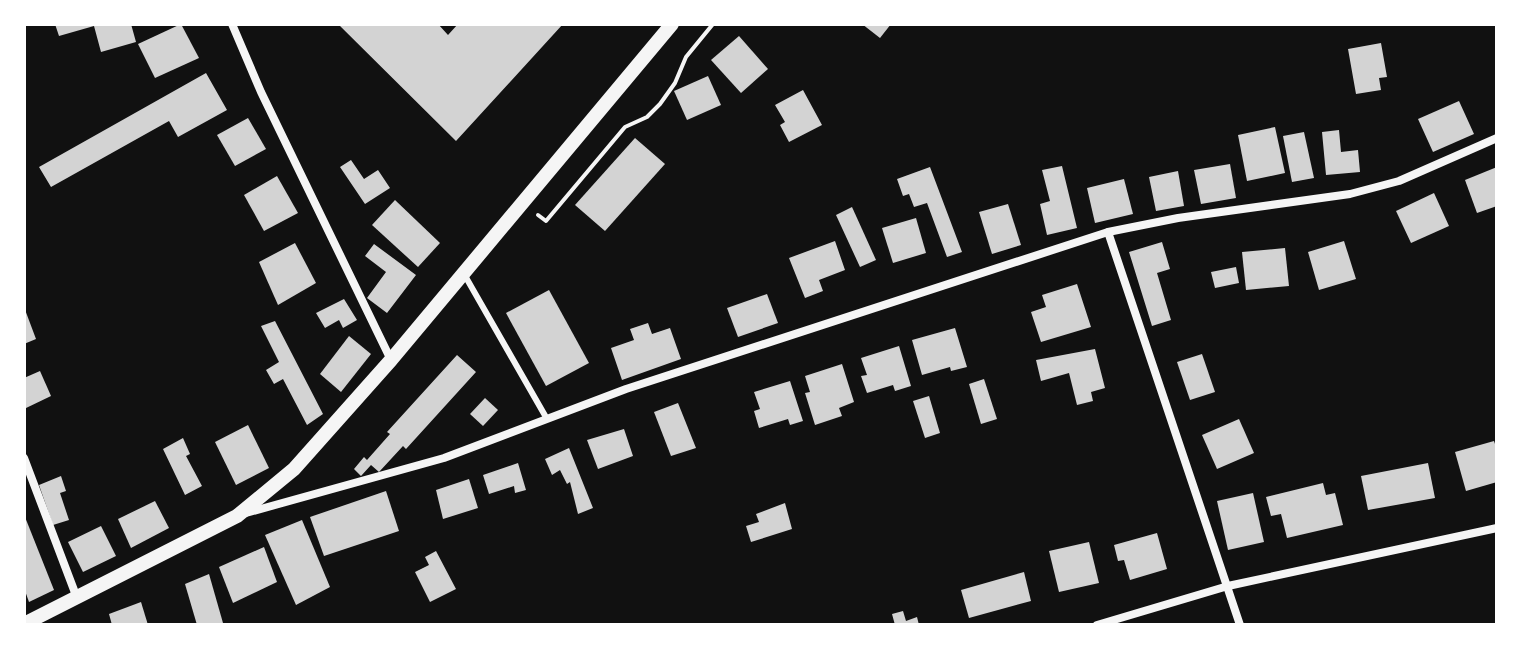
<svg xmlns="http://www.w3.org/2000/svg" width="1521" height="649" viewBox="0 0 1521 649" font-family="Barlow,sans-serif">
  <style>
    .building { fill: #d3d3d3 }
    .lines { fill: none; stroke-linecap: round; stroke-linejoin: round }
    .path { stroke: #f5f5f5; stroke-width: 4 }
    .service { stroke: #f5f5f5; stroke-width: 6 }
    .minor { stroke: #f5f5f5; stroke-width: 8 }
    .tertiary { stroke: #f5f5f5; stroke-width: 14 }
  </style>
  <rect width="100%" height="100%" fill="#111"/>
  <g class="building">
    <polygon points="55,24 131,24 136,42 101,52 94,26 59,36"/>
    <polygon points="181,24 199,58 155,78 138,44"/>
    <polygon points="338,24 438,24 448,35 458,24 563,24 456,141"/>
    <polygon points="862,24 891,24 880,38"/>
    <polygon points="739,36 768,69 741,93 711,60"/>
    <polygon points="1381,43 1387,77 1379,78 1381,90 1356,94 1348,49"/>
    <polygon points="206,73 227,110 178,137 169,121 51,187 39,167"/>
    <polygon points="708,76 721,105 687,120 674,91"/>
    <polygon points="803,90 822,125 789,142 780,125 785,122 775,105"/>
    <polygon points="1459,101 1474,134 1433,152 1418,119"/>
    <polygon points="248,118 266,149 235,166 217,135"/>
    <polygon points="1275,127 1285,173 1247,181 1238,135"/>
    <polygon points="1339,130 1341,152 1358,150 1360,172 1326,175 1322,132"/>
    <polygon points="1304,132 1314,178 1292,182 1283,136"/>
    <polygon points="635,138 665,164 605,231 575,205"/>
    <polygon points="351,160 364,179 378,170 390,188 365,204 340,167"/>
    <polygon points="1230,164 1236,198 1201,204 1194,170"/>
    <polygon points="1062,166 1077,228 1047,235 1040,204 1050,201 1042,170"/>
    <polygon points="930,167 962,252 947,257 927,203 914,207 909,194 903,196 897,179"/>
    <polygon points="1497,167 1497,206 1477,213 1465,180"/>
    <polygon points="1178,171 1184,206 1156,211 1149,177"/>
    <polygon points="277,176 298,213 264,231 244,195"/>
    <polygon points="1124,179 1133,214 1095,223 1087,188"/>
    <polygon points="1434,193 1449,226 1411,243 1396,211"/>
    <polygon points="395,200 440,243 418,267 372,225"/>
    <polygon points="1008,204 1021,245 992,254 979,212"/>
    <polygon points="852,207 876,260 860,267 836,215"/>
    <polygon points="916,218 926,253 893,263 882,228"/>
    <polygon points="835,241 845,270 819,280 823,291 805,298 789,258"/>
    <polygon points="1344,241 1356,279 1319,290 1308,252"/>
    <polygon points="1162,242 1170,269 1157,273 1171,320 1152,326 1129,252"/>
    <polygon points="295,243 316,283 278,305 259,262"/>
    <polygon points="374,244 416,275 387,313 367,298 386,272 365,256"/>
    <polygon points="1285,248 1289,286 1246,290 1242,252"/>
    <polygon points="1236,267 1239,283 1215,288 1211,272"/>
    <polygon points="1077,284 1091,327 1041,342 1031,312 1046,307 1042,295"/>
    <polygon points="549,290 589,363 546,386 506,313"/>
    <polygon points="767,294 778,323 738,337 727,308"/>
    <polygon points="344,299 357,320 343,328 339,320 325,328 316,313"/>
    <polygon points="24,307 36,339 24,344"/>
    <polygon points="275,321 323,414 307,425 283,379 274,384 266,370 279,362 261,326"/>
    <polygon points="648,323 652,334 670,328 681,359 622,380 611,348 634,340 630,329"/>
    <polygon points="955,328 967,367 951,371 950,367 922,375 912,340"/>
    <polygon points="349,336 371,354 341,392 320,374"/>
    <polygon points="899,346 911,386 895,391 893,385 867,393 861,376 867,375 861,358"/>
    <polygon points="1095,349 1105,388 1091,392 1093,401 1077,405 1069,373 1041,381 1036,360"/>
    <polygon points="1202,354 1215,392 1190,400 1177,362"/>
    <polygon points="457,355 476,372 406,449 403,446 379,472 371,465 361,476 354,469 364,457 367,460 390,434 387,432"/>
    <polygon points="842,364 854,402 839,408 842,416 815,425 805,393 810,392 805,376"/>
    <polygon points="40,371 51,396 24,409 24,378"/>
    <polygon points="984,379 997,419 981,424 969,384"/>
    <polygon points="790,381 803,421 790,425 788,419 759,428 754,411 760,409 754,392"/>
    <polygon points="929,396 940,433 925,438 913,401"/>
    <polygon points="485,398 498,410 483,426 470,414"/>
    <polygon points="678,403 696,448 671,456 654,412"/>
    <polygon points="1239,419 1254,453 1217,469 1202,435"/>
    <polygon points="248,425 269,468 236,485 215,442"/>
    <polygon points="624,429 633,456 598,469 587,440"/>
    <polygon points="183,438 190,454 186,456 202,486 185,495 163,449"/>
    <polygon points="1494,441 1497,450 1497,482 1466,491 1455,452"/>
    <polygon points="569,448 593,508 578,514 570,482 567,484 560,470 552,475 545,459"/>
    <polygon points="518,463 526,490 515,493 514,486 489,494 483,475"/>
    <polygon points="1428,463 1435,498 1368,510 1361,476"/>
    <polygon points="61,476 66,491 60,493 69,520 53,525 39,485"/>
    <polygon points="469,479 478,508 443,519 436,490"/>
    <polygon points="1323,483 1326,495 1335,493 1343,525 1287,538 1281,514 1271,516 1266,497"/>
    <polygon points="386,491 399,531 324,556 310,517"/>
    <polygon points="1253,493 1264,542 1228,550 1217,501"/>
    <polygon points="155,501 169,528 131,548 118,519"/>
    <polygon points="785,503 792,529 751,542 746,526 759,522 756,514"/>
    <polygon points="25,517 54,590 29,602 24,588"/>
    <polygon points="302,520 330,587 296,605 265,535"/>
    <polygon points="101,526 116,556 83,572 68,542"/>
    <polygon points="1157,533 1167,569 1130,580 1124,560 1118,561 1114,545"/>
    <polygon points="1089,542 1099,583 1059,592 1049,551"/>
    <polygon points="264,547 277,582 233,603 219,567"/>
    <polygon points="436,551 456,589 430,602 415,572 429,565 425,557"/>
    <polygon points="1024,572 1031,601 969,618 961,590"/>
    <polygon points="209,574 223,623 197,625 185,584"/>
    <polygon points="141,602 148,625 112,625 109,614"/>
    <polygon points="903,611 906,621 917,617 919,625 895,625 892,614"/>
  </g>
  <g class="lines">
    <polyline class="path" points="538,215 546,221 625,127 647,117 660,104 675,83 686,57 713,24"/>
    <polyline class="service" points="464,274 547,419"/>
    <g class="minor">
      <polyline points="232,24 261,92 391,360"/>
      <polyline points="1108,232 1240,625"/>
      <polyline points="24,458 77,598"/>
      <polyline points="246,513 444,458 626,389 1108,232 1178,218 1350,194 1399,181 1497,138"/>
      <polyline points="1097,625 1228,586 1497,528"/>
    </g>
    <polyline class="tertiary" points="24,624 237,516 294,469 391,360 672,24"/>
  </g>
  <rect width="1521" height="649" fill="none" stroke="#ffffff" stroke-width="52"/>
</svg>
